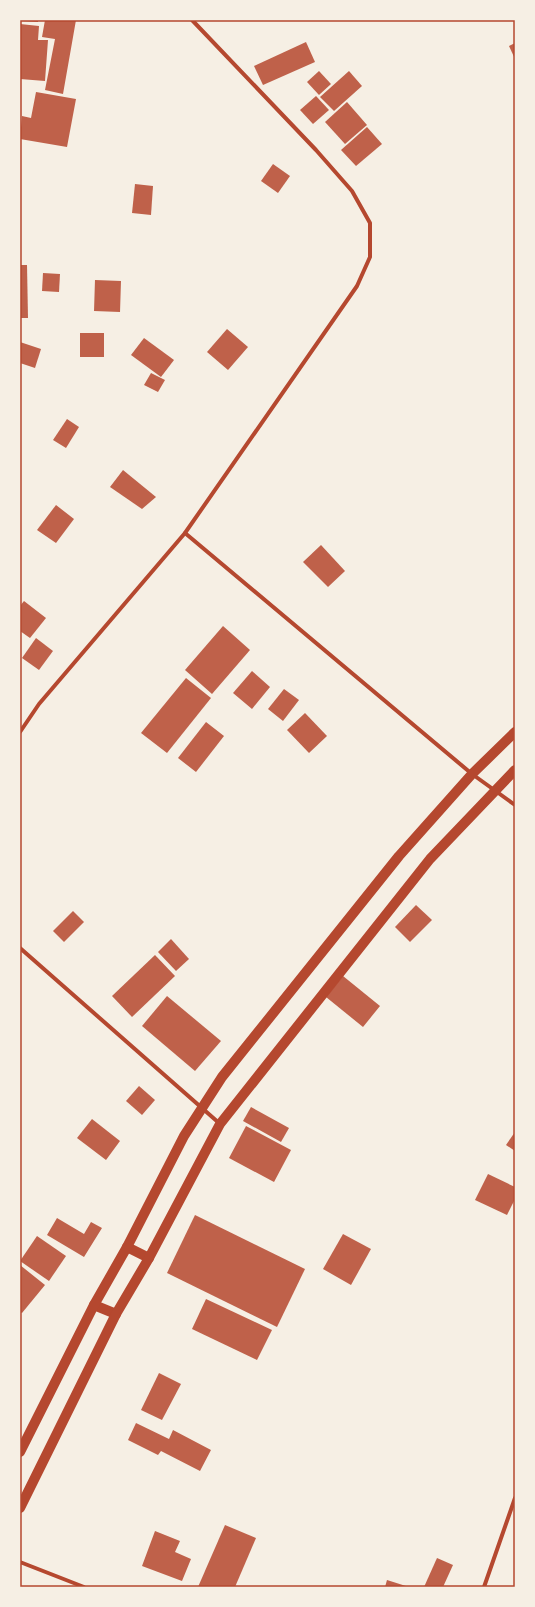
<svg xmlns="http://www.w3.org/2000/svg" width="535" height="1607" viewBox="0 0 535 1607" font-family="Cabin,sans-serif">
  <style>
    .building { fill: #bf614a }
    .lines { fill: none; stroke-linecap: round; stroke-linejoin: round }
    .minor { stroke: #b5482f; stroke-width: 4 }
    .primary { stroke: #b5482f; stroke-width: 10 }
    .neatline { fill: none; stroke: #b5482f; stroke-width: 1.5 }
  </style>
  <rect width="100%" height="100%" fill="#f6efe4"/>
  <g class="building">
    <polygon points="21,20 38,20 38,22 21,21"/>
    <polygon points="45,20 76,20 63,94 45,90 55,39 42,37"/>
    <polygon points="20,24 39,26 38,40 48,40 45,81 20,79"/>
    <polygon points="306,42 315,62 263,85 254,66"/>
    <polygon points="515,43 515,59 509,46"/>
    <polygon points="319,71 331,84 319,95 307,82"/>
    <polygon points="349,71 362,86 334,111 320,97"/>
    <polygon points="36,92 76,99 67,147 20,139 22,116 31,118"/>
    <polygon points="316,96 329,110 313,124 300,110"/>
    <polygon points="347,102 367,125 345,144 325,122"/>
    <polygon points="367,127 382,144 356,166 341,150"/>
    <polygon points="273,164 290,176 278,193 261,181"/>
    <polygon points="135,184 153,186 151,215 132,213"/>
    <polygon points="20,265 27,265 28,318 20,318"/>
    <polygon points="43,273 60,274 59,292 42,291"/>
    <polygon points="95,280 121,281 120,312 94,311"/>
    <polygon points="227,329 248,347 228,370 207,352"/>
    <rect x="80" y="333" width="24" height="24"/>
    <polygon points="144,338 174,360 161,377 131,355"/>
    <polygon points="20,342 41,349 35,368 20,363"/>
    <polygon points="151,373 165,380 158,392 144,385"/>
    <polygon points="67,419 79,427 66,448 53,440"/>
    <polygon points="123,470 156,497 142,509 110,487"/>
    <polygon points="56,505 74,519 56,543 37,530"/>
    <polygon points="321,545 345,571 328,587 303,562"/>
    <polygon points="24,601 46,618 30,638 20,631 20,606"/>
    <polygon points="223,626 250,650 212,694 185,670"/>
    <polygon points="36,638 53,651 39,670 22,658"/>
    <polygon points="252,671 270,687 252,709 233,693"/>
    <polygon points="186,678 211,698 167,753 141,733"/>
    <polygon points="284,689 299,700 283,721 268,709"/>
    <polygon points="305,713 327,736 309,753 287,730"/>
    <polygon points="206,722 224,736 196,772 178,758"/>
    <polygon points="416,905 432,920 410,942 395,927"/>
    <polygon points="73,911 84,922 64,942 53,931"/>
    <polygon points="171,939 189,959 176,971 158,952"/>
    <polygon points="155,955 175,976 132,1017 112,996"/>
    <polygon points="343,976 380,1006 363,1027 326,997"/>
    <polygon points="167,996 221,1041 195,1071 142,1026"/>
    <polygon points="139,1086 155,1100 142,1115 126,1101"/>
    <polygon points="251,1107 289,1128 281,1142 243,1121"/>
    <polygon points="92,1119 120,1141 106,1160 77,1138"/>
    <polygon points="246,1126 291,1150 274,1182 229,1158"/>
    <polygon points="515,1132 515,1151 506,1145"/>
    <polygon points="488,1174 515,1187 515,1199 507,1215 475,1200"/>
    <polygon points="195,1215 305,1269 277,1327 167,1273"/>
    <polygon points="57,1218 84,1234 91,1222 102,1228 84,1257 47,1235"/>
    <polygon points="343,1234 371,1249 351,1285 323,1269"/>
    <polygon points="37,1236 66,1256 49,1281 20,1261"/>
    <polygon points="20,1265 45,1285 22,1313 20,1312"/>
    <polygon points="206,1299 272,1330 257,1360 192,1329"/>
    <polygon points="159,1373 181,1384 162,1420 141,1410"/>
    <polygon points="136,1423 169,1439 173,1430 211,1450 200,1471 161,1451 158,1455 128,1440"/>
    <polygon points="225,1525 256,1538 235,1587 198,1587"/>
    <polygon points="155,1531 180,1541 175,1552 191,1559 182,1581 142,1566"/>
    <polygon points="437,1558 453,1565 443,1587 424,1587"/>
    <polygon points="387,1580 409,1587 385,1587"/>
  </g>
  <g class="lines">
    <g class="minor">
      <polyline points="185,533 472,774 515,805"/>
      <polyline points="20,732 39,704 185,533 357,286 370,257 370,223 352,191 316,150 192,20"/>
      <polyline points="20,948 219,1123"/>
      <polyline points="20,1562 84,1587"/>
      <polyline points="484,1587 515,1498"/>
    </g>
    <g class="primary">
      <polyline points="127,1247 149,1258"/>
      <polyline points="94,1305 116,1314"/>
      <polyline points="20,1452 94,1305 127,1247 184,1136 222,1077 399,856 472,774 515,732"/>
      <polyline points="20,1508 116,1314 149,1258 220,1124 430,859 515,770"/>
    </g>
  </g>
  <rect width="535" height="1607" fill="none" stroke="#f6efe4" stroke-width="42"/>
  <rect x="21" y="21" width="493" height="1565" class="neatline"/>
</svg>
